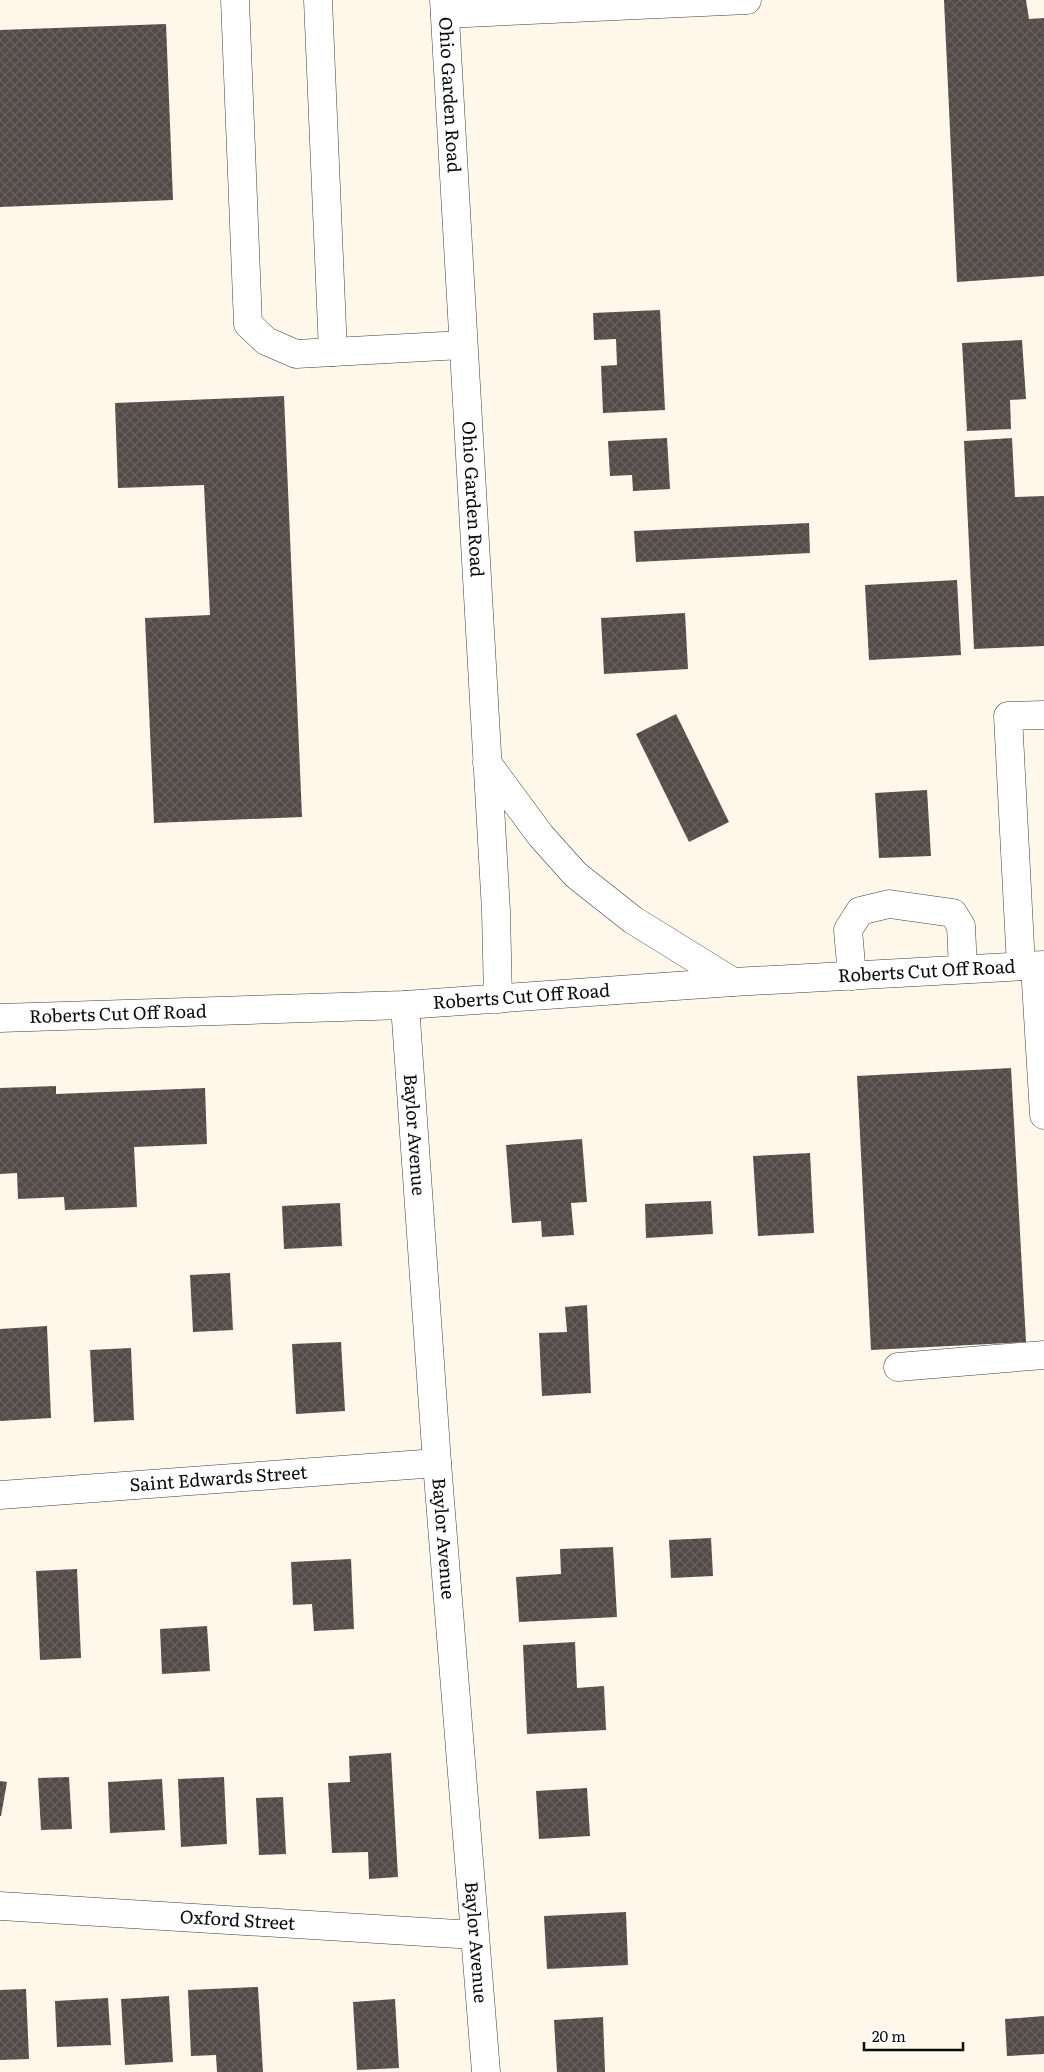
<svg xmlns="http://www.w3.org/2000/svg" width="1044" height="2072" viewBox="0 0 1044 2072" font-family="Literata,serif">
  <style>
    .building { fill: url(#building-cross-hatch) }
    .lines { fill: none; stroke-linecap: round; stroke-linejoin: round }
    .minor-casing { stroke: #3e3e3e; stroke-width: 29 }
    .minor { stroke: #fff; stroke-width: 28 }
    .labels { text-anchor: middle; stroke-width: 5; stroke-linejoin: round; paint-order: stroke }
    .street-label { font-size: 18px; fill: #0b0b0b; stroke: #fff }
  </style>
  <defs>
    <pattern id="building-cross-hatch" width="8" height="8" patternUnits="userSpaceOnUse" patternTransform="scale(1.25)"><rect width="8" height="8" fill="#534b48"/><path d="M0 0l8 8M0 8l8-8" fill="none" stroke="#67605e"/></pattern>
  </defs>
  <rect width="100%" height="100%" fill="#fef7ea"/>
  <g class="building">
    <polygon points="944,0 1026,0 1029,19 1044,18 1044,276 957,282"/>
    <polygon points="166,24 173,200 0,207 0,30"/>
    <polygon points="660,310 665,410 603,413 601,366 617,365 616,339 594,340 593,313"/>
    <polygon points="1022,340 1026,399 1010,400 1011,429 967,431 962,343"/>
    <polygon points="284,396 302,817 154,823 145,618 210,615 204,485 118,488 115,403"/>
    <polygon points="667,438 670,489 633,491 632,475 610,476 608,441"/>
    <polygon points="1012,438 1015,497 1044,496 1044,646 974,649 964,441"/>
    <polygon points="809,523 810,553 636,562 634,531"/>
    <polygon points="957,580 961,655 869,660 865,585"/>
    <polygon points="685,613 688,669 604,674 601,618"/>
    <polygon points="676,714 729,822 689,842 636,734"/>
    <polygon points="927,790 931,856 879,858 875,793"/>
    <polygon points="1011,1068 1026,1342 871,1350 857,1076"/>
    <polygon points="56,1086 56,1094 205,1088 207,1144 134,1147 137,1207 65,1210 64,1197 18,1199 17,1173 0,1174 0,1088"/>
    <polygon points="582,1139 587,1202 571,1203 574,1235 542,1237 541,1221 512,1223 506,1145"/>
    <polygon points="810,1153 814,1233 758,1236 753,1156"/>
    <polygon points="711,1201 713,1234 646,1238 645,1204"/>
    <polygon points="340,1203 342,1246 284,1249 282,1206"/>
    <polygon points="230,1273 233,1330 193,1332 190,1275"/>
    <polygon points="587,1305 591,1393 542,1396 539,1333 567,1332 565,1307"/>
    <polygon points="47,1326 51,1418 0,1421 0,1329"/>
    <polygon points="341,1342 345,1411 296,1414 292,1344"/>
    <polygon points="131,1348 134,1420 94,1422 90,1350"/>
    <polygon points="711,1538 713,1576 671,1578 669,1540"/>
    <polygon points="613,1547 617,1617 519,1622 516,1577 561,1574 560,1549"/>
    <polygon points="351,1559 354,1629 314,1631 312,1604 293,1605 291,1562"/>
    <polygon points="77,1569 81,1658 40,1660 36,1571"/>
    <polygon points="207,1626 210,1671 162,1674 160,1629"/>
    <polygon points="575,1642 577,1688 604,1686 606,1730 527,1734 523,1645"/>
    <polygon points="391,1753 398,1877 369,1879 368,1852 332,1853 328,1783 350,1782 349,1756"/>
    <polygon points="69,1777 72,1829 41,1830 38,1778"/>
    <polygon points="224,1777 227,1844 181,1847 178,1779"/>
    <polygon points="162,1779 165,1830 110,1833 108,1782"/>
    <polygon points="0,1781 7,1782 1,1816 0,1816"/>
    <polygon points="587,1788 590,1836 539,1839 536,1791"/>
    <polygon points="283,1797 286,1854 259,1855 256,1798"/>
    <polygon points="626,1912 628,1965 547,1969 544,1916"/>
    <polygon points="258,1987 263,2072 217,2072 216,2055 191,2056 188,1990"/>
    <polygon points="26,1989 29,2059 0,2060 0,1990"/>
    <polygon points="169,1996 173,2062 125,2065 121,1999"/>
    <polygon points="108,1998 111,2045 57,2047 55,2001"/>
    <polygon points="395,1999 399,2068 357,2070 353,2002"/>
    <polygon points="1044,2016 1044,2054 1007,2056 1005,2019"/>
    <polygon points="603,2017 605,2072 557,2072 554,2020"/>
  </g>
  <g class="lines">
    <g class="minor-casing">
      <g id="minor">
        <polyline points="235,0 248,324 266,341 296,354 462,345"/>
        <polyline points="318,0 333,352"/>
        <path id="s1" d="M444,0L496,911L498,999"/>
        <polyline points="445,14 747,0"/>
        <polyline points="487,763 541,836 576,875 633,920 733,982"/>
        <polyline points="1021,966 1008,716 1044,715"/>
        <polyline points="1035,966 1044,1115"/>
        <polyline points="852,976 848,930 860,911 889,904 953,913 961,926 963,969"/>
        <path id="s2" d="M405,1005L437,1463L486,2072"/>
        <path id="s3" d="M0,1018L405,1005L733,982L1044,965"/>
        <polyline points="898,1367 1044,1355"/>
        <path id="s4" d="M0,1495L437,1463"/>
        <path id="s5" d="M0,1906L474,1935"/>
      </g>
    </g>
    <use href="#minor" class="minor"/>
  </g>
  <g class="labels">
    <g class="street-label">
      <text dy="6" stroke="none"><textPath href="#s1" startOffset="95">Ohio Garden Road</textPath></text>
      <text dy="6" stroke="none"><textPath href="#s1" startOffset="500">Ohio Garden Road</textPath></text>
      <text dy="6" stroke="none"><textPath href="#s3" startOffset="928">Roberts Cut Off Road</textPath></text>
      <text dy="6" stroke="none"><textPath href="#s3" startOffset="522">Roberts Cut Off Road</textPath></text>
      <text dy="6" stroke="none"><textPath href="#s3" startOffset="118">Roberts Cut Off Road</textPath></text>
      <text dy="6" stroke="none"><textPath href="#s2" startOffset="130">Baylor Avenue</textPath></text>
      <text dy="6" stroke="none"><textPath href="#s4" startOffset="219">Saint Edwards Street</textPath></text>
      <text dy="6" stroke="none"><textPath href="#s2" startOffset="535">Baylor Avenue</textPath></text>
      <text dy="6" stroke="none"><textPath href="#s5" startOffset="238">Oxford Street</textPath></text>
      <text dy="6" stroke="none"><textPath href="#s2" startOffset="940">Baylor Avenue</textPath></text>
    </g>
  </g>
  <path d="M864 2042v8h99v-8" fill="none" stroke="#0b0b0b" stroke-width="2.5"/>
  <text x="872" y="2042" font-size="15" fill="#0b0b0b" stroke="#ffffff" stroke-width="4" paint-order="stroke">20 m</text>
</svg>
